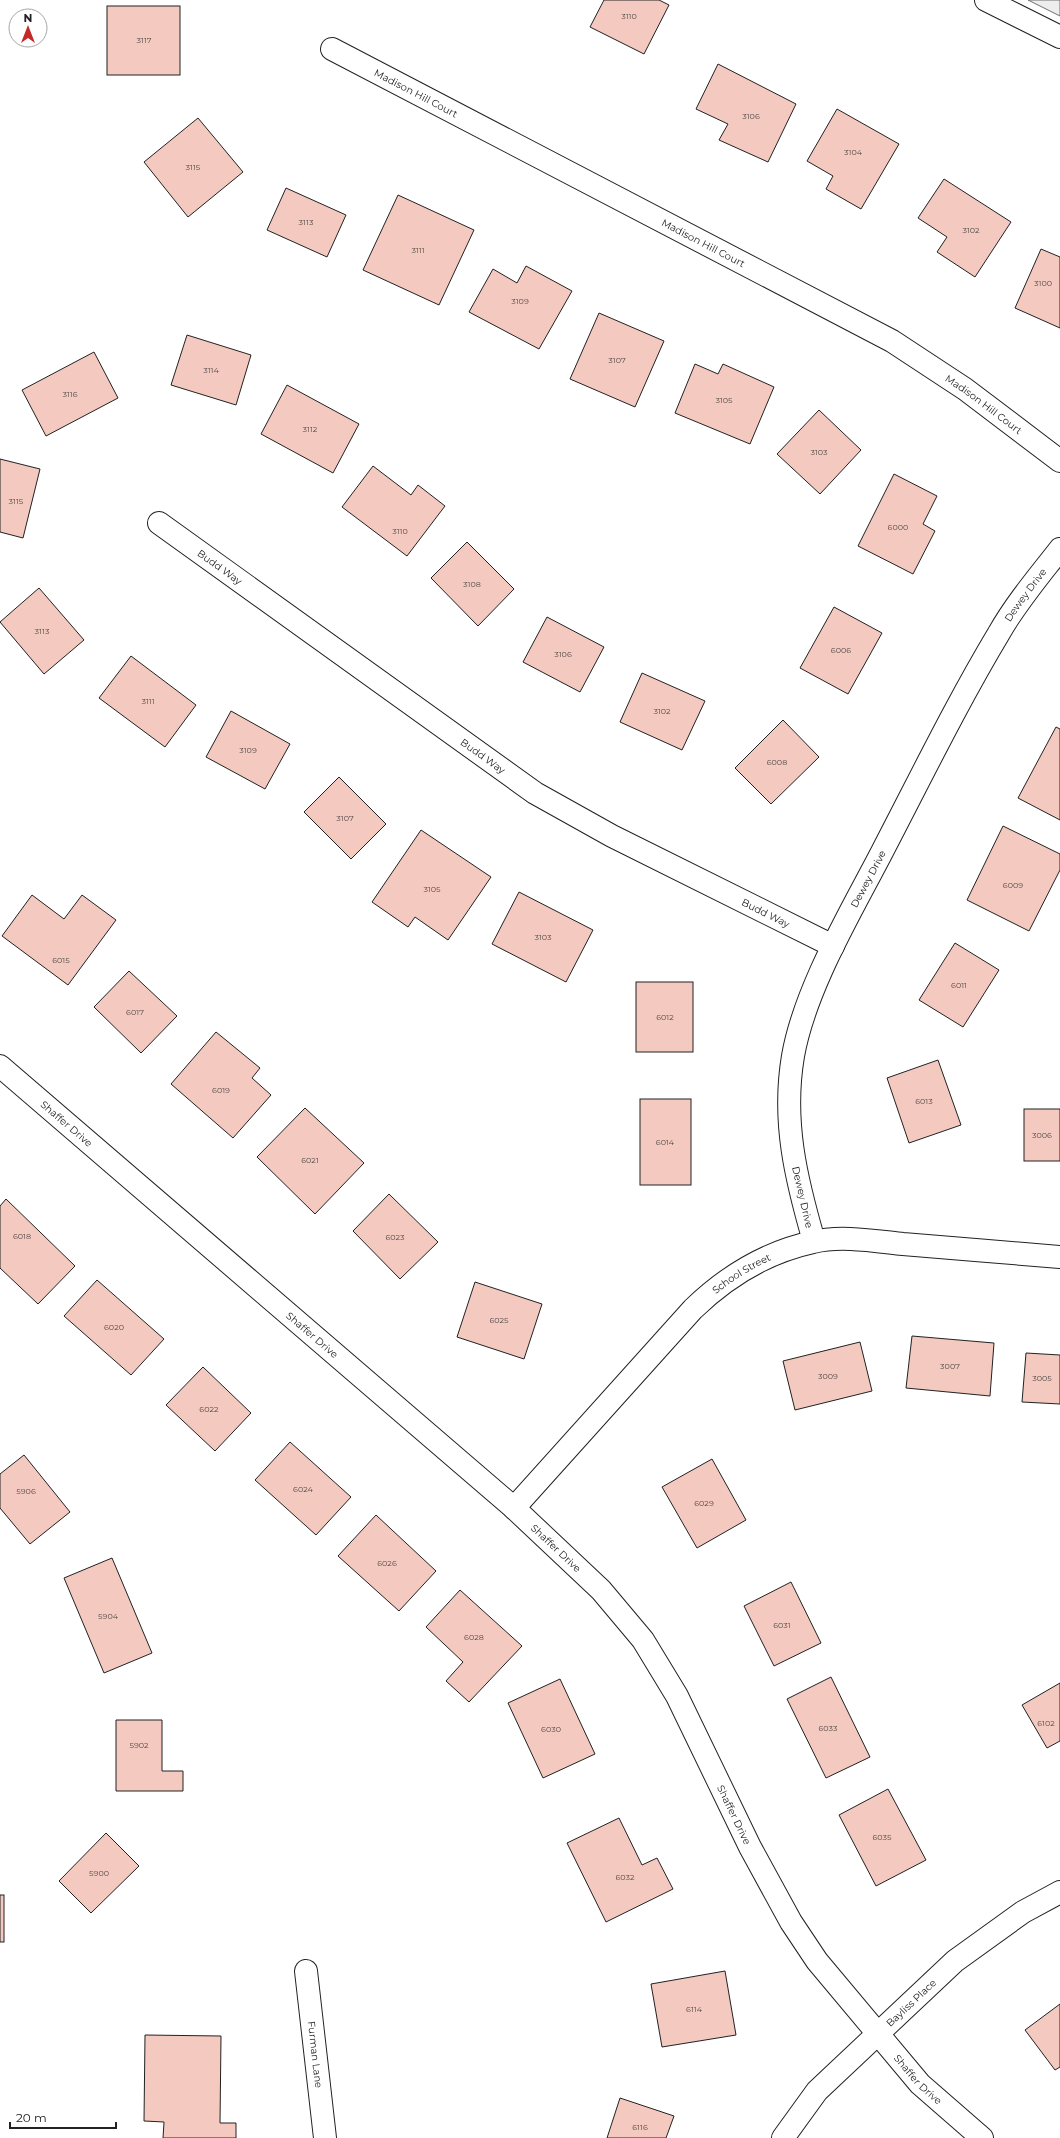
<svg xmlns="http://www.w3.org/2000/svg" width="1060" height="2138" viewBox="0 0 1060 2138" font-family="Montserrat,sans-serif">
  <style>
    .parking { fill: #ededed; stroke: #6f6f6f }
    .building { fill: #f3c9c0; stroke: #222 }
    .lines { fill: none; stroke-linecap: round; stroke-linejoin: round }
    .minor-casing { stroke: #222; stroke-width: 24 }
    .minor { stroke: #fff; stroke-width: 22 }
    .labels { text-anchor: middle; stroke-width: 3; stroke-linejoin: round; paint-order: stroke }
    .number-label { font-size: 8px; fill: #564c4a }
    .street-label { font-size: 10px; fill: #222; stroke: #fff }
  </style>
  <rect width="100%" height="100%" fill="#fff"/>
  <polygon class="parking" points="1028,0 1060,0 1060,16"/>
  <g class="building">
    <polygon points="604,0 659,0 669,5 644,54 590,27"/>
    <rect x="107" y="6" width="73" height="69"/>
    <polygon points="718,64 796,104 768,162 719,140 728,124 696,109"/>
    <polygon points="837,109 899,144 861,209 826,189 833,176 807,161"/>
    <polygon points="198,118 243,172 188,217 144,162"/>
    <polygon points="944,179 1011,222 975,277 937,252 947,237 918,218"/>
    <polygon points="286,188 346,215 327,257 267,230"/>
    <polygon points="398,195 474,230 439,305 363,270"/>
    <polygon points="1041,249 1060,257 1060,328 1015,308"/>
    <polygon points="526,266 572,291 539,349 469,312 493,269 517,283"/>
    <polygon points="599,313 664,341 635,407 570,379"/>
    <polygon points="187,335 251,355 236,405 171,385"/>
    <polygon points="94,352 118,398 46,436 22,390"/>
    <polygon points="695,364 718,374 723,364 774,387 750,444 675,413"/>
    <polygon points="287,385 359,424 333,473 261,434"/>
    <polygon points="819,410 861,450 820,494 777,454"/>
    <polygon points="0,459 40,469 23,538 0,532"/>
    <polygon points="373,466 411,495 418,485 445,506 407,556 342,507"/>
    <polygon points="894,474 937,496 923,524 935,531 913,574 858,546"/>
    <polygon points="467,542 514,589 478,626 431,578"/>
    <polygon points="39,588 84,640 44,674 0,622"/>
    <polygon points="834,607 882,633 848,694 800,668"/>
    <polygon points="547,617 604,647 580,692 523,662"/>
    <polygon points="131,656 196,705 165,747 99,698"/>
    <polygon points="642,673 705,701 682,750 620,722"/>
    <polygon points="231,711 290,744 265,789 206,757"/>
    <polygon points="783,720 819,757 771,804 735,768"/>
    <polygon points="1056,727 1060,729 1060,820 1018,798"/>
    <polygon points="339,777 386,824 351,859 304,812"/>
    <polygon points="1003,826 1060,854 1060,870 1029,931 967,900"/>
    <polygon points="421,830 491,877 448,940 415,917 408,927 372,902"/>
    <polygon points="519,892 593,930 566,982 492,944"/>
    <polygon points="32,895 64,919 82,895 116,920 68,985 2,936"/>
    <polygon points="955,943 999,970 963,1027 919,1000"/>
    <polygon points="129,971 177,1016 141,1053 94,1007"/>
    <rect x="636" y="982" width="57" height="70"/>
    <polygon points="216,1032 260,1068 252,1078 271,1095 233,1138 171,1084"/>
    <polygon points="938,1060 961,1125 909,1143 887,1078"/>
    <rect x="640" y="1099" width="51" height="86"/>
    <polygon points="305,1108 364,1163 315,1214 257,1157"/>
    <rect x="1024" y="1109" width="36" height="52"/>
    <polygon points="389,1194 438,1242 400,1279 353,1231"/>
    <polygon points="6,1199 75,1266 38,1304 0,1268 0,1206"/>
    <polygon points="97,1280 164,1339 131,1375 64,1316"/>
    <polygon points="475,1282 542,1304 524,1359 457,1337"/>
    <polygon points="912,1336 994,1343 990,1396 906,1388"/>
    <polygon points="860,1342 872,1391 795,1410 783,1361"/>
    <polygon points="1026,1353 1060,1355 1060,1404 1022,1402"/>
    <polygon points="203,1367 251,1413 215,1451 166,1405"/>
    <polygon points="290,1442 351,1497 316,1535 255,1480"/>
    <polygon points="24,1455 70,1512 30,1544 0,1508 0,1474"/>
    <polygon points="712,1459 746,1520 697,1548 662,1487"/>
    <polygon points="376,1515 436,1571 399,1611 338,1556"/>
    <polygon points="112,1558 152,1653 104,1673 64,1578"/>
    <polygon points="791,1582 821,1643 774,1666 744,1606"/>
    <polygon points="460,1590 522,1646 469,1702 446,1681 463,1662 426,1627"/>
    <polygon points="831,1677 870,1757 826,1778 787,1699"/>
    <polygon points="560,1679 595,1754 543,1778 508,1703"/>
    <polygon points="1060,1683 1060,1741 1047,1748 1022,1705"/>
    <polygon points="116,1720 162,1720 162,1771 183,1771 183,1791 116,1791"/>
    <polygon points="888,1789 926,1860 876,1886 839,1815"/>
    <polygon points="619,1818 642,1865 657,1858 673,1889 606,1922 567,1843"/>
    <polygon points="106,1833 139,1866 91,1913 59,1881"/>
    <rect x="0" y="1895" width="4" height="47"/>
    <polygon points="725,1971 736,2035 662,2047 651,1984"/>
    <polygon points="1060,2004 1060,2067 1055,2070 1025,2030"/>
    <polygon points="145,2035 221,2036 220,2123 236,2123 236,2138 163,2138 164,2122 144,2121"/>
    <polygon points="620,2098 674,2116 666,2138 607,2138"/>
  </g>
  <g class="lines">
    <g class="minor-casing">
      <g id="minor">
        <polyline points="986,0 1060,37"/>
        <path id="s1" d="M332,49L892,341L965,389L1060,461"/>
        <path id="s2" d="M159,523L535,793L612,836L833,946"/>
        <path id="s3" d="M0,1066L514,1508L601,1590L643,1640L677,1696L750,1847L791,1922L817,1961L920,2084L982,2138"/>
        <path id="s4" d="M814,1241C796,1179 782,1121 793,1056C805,988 851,912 883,850C921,777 957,703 999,633C1016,603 1039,576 1060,549"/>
        <path id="s5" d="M514,1508L693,1309C726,1277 767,1252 813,1242C840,1235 875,1241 903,1244C955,1248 1008,1253 1060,1257"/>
        <path id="s6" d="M306,1971L325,2138"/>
        <path id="s7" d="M783,2138L817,2091L955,1961L1023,1912L1060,1892"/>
      </g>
    </g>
    <use href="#minor" class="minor"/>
  </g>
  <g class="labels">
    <g class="number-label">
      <text x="629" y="19">3110</text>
      <text x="144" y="43">3117</text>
      <text x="751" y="119">3106</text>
      <text x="853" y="155">3104</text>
      <text x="193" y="170">3115</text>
      <text x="306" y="225">3113</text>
      <text x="971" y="233">3102</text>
      <text x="418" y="253">3111</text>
      <text x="1043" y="286">3100</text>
      <text x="520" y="304">3109</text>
      <text x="617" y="363">3107</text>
      <text x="211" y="373">3114</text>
      <text x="70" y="397">3116</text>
      <text x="724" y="403">3105</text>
      <text x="310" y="432">3112</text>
      <text x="819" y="455">3103</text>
      <text x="16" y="504">3115</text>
      <text x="898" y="530">6000</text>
      <text x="400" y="534">3110</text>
      <text x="472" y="587">3108</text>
      <text x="42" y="634">3113</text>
      <text x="841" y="653">6006</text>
      <text x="563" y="657">3106</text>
      <text x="148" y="704">3111</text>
      <text x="662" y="714">3102</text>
      <text x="248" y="753">3109</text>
      <text x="777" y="765">6008</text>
      <text x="345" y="821">3107</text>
      <text x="1013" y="888">6009</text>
      <text x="432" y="892">3105</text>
      <text x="543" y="940">3103</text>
      <text x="61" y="963">6015</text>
      <text x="959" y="988">6011</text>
      <text x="135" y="1015">6017</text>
      <text x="665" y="1020">6012</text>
      <text x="221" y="1093">6019</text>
      <text x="924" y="1104">6013</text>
      <text x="1042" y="1138">3006</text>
      <text x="665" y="1145">6014</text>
      <text x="310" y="1163">6021</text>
      <text x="22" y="1239">6018</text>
      <text x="395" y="1240">6023</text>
      <text x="499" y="1323">6025</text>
      <text x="114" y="1330">6020</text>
      <text x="950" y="1369">3007</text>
      <text x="828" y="1379">3009</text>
      <text x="1042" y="1381">3005</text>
      <text x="209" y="1412">6022</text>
      <text x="303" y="1492">6024</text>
      <text x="26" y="1494">5906</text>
      <text x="704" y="1506">6029</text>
      <text x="387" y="1566">6026</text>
      <text x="108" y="1619">5904</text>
      <text x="782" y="1628">6031</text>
      <text x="474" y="1640">6028</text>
      <text x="1046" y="1726">6102</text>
      <text x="828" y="1731">6033</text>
      <text x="551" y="1732">6030</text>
      <text x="139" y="1748">5902</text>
      <text x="882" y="1840">6035</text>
      <text x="99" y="1876">5900</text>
      <text x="625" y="1880">6032</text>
      <text x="694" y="2012">6114</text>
      <text x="640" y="2130">6116</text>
    </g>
    <g class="street-label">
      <text dy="4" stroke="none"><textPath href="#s1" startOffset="95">Madison Hill Court</textPath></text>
      <text dy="4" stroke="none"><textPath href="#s1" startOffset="419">Madison Hill Court</textPath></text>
      <text dy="4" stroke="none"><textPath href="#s1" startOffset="743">Madison Hill Court</textPath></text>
      <text dy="4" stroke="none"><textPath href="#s2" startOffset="75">Budd Way</textPath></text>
      <text dy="4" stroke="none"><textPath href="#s4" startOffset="706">Dewey Drive</textPath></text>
      <text dy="4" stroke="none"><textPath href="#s2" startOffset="399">Budd Way</textPath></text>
      <text dy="4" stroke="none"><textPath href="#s4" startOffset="381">Dewey Drive</textPath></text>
      <text dy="4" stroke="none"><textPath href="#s2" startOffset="723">Budd Way</textPath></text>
      <text dy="4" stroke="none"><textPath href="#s3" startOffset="88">Shaffer Drive</textPath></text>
      <text transform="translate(803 1197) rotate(77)" y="4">Dewey Drive</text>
      <text dy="4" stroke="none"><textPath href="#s5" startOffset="328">School Street</textPath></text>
      <text dy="4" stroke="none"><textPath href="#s3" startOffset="412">Shaffer Drive</textPath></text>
      <text dy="4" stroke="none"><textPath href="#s3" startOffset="736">Shaffer Drive</textPath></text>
      <text dy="4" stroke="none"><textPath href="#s3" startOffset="1060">Shaffer Drive</textPath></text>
      <text dy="4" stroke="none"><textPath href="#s7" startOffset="187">Bayliss Place</textPath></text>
      <text dy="4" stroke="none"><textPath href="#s6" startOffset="84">Furman Lane</textPath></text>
      <text dy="4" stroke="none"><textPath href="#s3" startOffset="1384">Shaffer Drive</textPath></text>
    </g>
  </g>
  <g transform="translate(28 28)"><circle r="19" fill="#ffffff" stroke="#a7a7a7"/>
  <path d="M0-3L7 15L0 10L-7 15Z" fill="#c62828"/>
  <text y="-6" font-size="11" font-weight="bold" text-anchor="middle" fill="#222222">N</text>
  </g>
  <path d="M10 2122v6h106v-6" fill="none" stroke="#222222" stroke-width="2"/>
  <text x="16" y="2122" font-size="12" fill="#222222" stroke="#ffffff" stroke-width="3" paint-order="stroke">20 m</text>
</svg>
